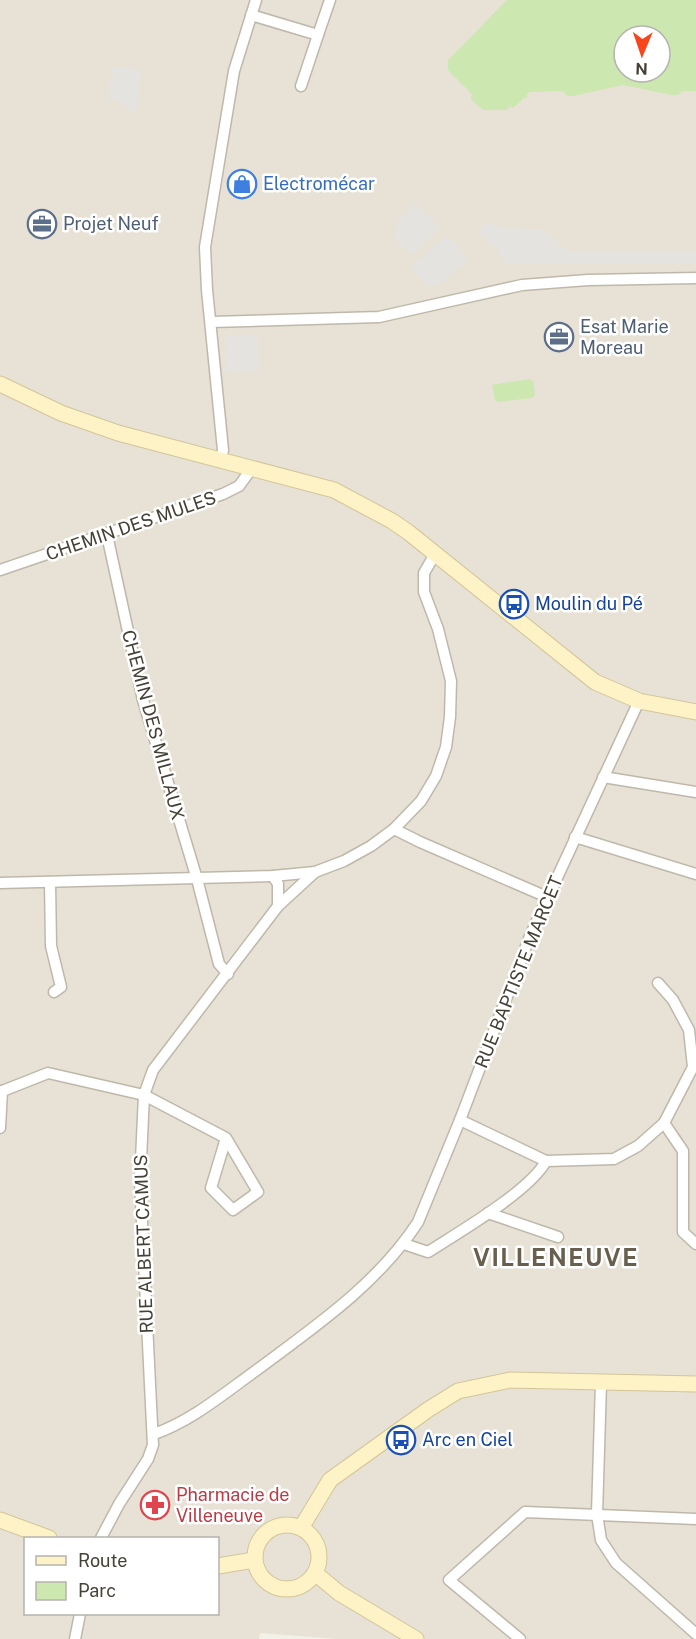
<svg xmlns="http://www.w3.org/2000/svg" width="696" height="1639" viewBox="0 0 696 1639" font-family="'Public Sans',sans-serif">
  <style>
    .residential { fill: #e7e2d5; fill-rule: evenodd }
    .green { fill: #cce7b0; fill-rule: evenodd }
    .parking { fill: #e4e3df }
    .lines { fill: none; stroke-linecap: round; stroke-linejoin: round }
    .street-casing { stroke: #bfb8aa; stroke-width: 13 }
    .secondary-casing { stroke: #d3c598; stroke-width: 17 }
    .street { stroke: #fff; stroke-width: 10 }
    .secondary { stroke: #fef3c7; stroke-width: 15 }
    .labels { text-anchor: middle; stroke-width: 5; stroke-linejoin: round; paint-order: stroke }
    .shop-label { font-size: 18px; fill: #366cbe; stroke: #fff; text-anchor: start }
    .service-label { font-size: 18px; fill: #4e5e75; stroke: #fff; text-anchor: start }
    .street-label { font-size: 18px; fill: #464136; stroke: #fff }
    .transit-label { font-size: 18px; fill: #164399; stroke: #fff; text-anchor: start }
    .health-label { font-size: 18px; fill: #be3a42; stroke: #fff; text-anchor: start }
    .district-label { font-size: 24px; font-weight: bold; letter-spacing: 1.5px; fill: #695f4e; stroke: #fff }
  </style>
  <rect width="100%" height="100%" fill="#f3f0e7"/>
  <path class="residential" d="M0,0H696V1639H338L260,1633L259,1639H0ZM624,36H660V72H624ZM26,1538H218V1614H26Z"/>
  <g class="green">
    <path d="M507,0H696V91H682L678,95H672L623,85L573,96H567L563,91L530,92L527,94V98H524L513,108L510,106L507,110H483L471,99L472,94L448,70V60ZM624,36H660V72H624Z"/>
    <polygon points="529,379 533,381 535,395 532,398 498,402 495,400 492,385"/>
  </g>
  <g class="parking">
    <polygon points="112,67 141,69 136,113 128,109 119,101 108,99"/>
    <polygon points="415,203 440,227 412,255 396,240 397,221"/>
    <polygon points="485,222 506,228 543,230 568,251 696,251 696,264 504,264 499,251 479,233"/>
    <polygon points="447,235 469,260 439,286 429,286 411,267"/>
    <polygon points="258,335 259,371 226,372 225,336"/>
  </g>
  <g class="lines">
    <g class="street-casing">
      <g id="street">
        <polyline points="251,15 318,35 301,86"/>
        <polyline points="318,35 330,0"/>
        <polyline points="211,322 379,317 522,285 588,280 696,278"/>
        <polyline points="221,460 223,450 207,290 205,247 234,71 256,0"/>
        <polyline points="107,535 143,700 197,879 219,964 228,974"/>
        <polyline points="0,570 223,494 239,486 252,468"/>
        <polyline points="603,777 696,792"/>
        <polyline points="394,829 420,842 547,897"/>
        <polyline points="575,837 696,874"/>
        <polyline points="273,876 278,884 278,906"/>
        <polyline points="50,882 51,946 61,987 54,992"/>
        <polyline points="0,883 273,876 315,872 344,861 371,846 394,829 421,801 436,776 446,747 450,717 451,681 438,629 424,592 424,573 435,554"/>
        <polyline points="0,1092 48,1073 144,1095 226,1138 258,1192 233,1210 211,1188 226,1138"/>
        <polyline points="460,1120 546,1161 614,1159 638,1146 664,1123 693,1067 689,1030 673,1000 658,983"/>
        <polyline points="664,1123 683,1151 683,1232 696,1244"/>
        <polyline points="0,1128 2,1091"/>
        <polyline points="488,1213 558,1237"/>
        <path d="M404,1244L428,1252C459,1232 530,1191 546,1161"/>
        <polyline points="601,1383 597,1514 601,1540 616,1563 696,1634"/>
        <path d="M154,1434C191,1421 222,1395 254,1372C313,1328 378,1284 418,1222L460,1120L530,936L639,701"/>
        <polyline points="101,1538 119,1504 148,1459 153,1445 140,1181 144,1095 153,1070 278,906 315,872"/>
        <polyline points="75,1639 80,1614"/>
        <polyline points="520,1639 449,1580 525,1512 696,1519"/>
      </g>
    </g>
    <g class="secondary-casing">
      <g id="secondary">
        <polyline points="0,384 61,413 118,433 334,490 392,521 408,532 595,682 639,701 696,712"/>
        <polyline points="0,1520 49,1538"/>
        <circle cx="287" cy="1557" r="32"/>
        <polyline points="301,1528 330,1480 429,1409 458,1391 510,1380 696,1384"/>
        <polyline points="218,1566 254,1560"/>
        <polyline points="315,1573 339,1593 416,1639"/>
      </g>
    </g>
    <use href="#street" class="street"/>
    <use href="#secondary" class="secondary"/>
  </g>
  <defs>
    <g id="shop-ring" transform="scale(1.5)"><circle r="9.5" fill="#fff" stroke="#3f7fe0" stroke-width="1.5"/><path d="M-5-2.5h2.3a2.7 3.5 0 0 1 5.4 0H5L5.5 6h-11ZM-1.5-2.5h3a1.5 2.3 0 0 0-3 0Z" fill="#3f7fe0"/></g>
    <g id="office-ring" transform="scale(1.5)"><circle r="9.5" fill="#fff" stroke="#5c6f8a" stroke-width="1.5"/><path d="M-6-3h4V-5.5h4V-3h4V5H-6ZM-1-4.5V-3h2v-1.5ZM-6 0V1H6V0Z" fill="#5c6f8a"/></g>
    <g id="bus-ring" transform="scale(1.5)"><circle r="9.5" fill="#fff" stroke="#1a4fb4" stroke-width="1.5"/><path d="M-5-6H5V4H4V6H2V4H-2V6H-4V4H-5ZM-3.5-4V0h7V-4ZM-3.5 1.2v1.5H-2V1.2ZM2 1.2v1.5H3.5V1.2Z" fill="#1a4fb4"/></g>
    <g id="pharmacy-ring" transform="scale(1.5)"><circle r="9.5" fill="#fff" stroke="#e0444e" stroke-width="1.5"/><path d="M-2-6h4v4h4v4h-4v4h-4v-4h-4v-4h4Z" fill="#e0444e"/></g>
  </defs>
  <g fill-rule="evenodd">
    <use href="#shop-ring" x="242" y="184"/>
    <use href="#office-ring" x="42" y="224"/>
    <use href="#office-ring" x="559" y="337"/>
    <use href="#bus-ring" x="514" y="604"/>
    <use href="#bus-ring" x="401" y="1440"/>
    <use href="#pharmacy-ring" x="155" y="1505"/>
  </g>
  <g class="labels">
    <g class="shop-label">
      <text x="263" y="190">Electromécar</text>
    </g>
    <g class="service-label">
      <text x="63" y="230">Projet Neuf</text>
      <text x="580" y="333">Esat Marie<tspan x="580" dy="21">Moreau</tspan></text>
    </g>
    <g class="street-label">
      <text transform="translate(131 526) rotate(-19)" y="6">CHEMIN DES MULES</text>
      <text transform="translate(153 725) rotate(75)" y="6">CHEMIN DES MILLAUX</text>
      <text transform="translate(519 972) rotate(-68)" y="6">RUE BAPTISTE MARCET</text>
      <text transform="translate(144 1244) rotate(-92)" y="6">RUE ALBERT CAMUS</text>
    </g>
    <g class="transit-label">
      <text x="535" y="610">Moulin du Pé</text>
      <text x="422" y="1446">Arc en Ciel</text>
    </g>
    <g class="health-label">
      <text x="176" y="1501">Pharmacie de<tspan x="176" dy="21">Villeneuve</tspan></text>
    </g>
    <g class="district-label">
      <text x="556" y="1266">VILLENEUVE</text>
    </g>
  </g>
  <rect x="24" y="1537" width="195" height="78" fill="#ffffff" stroke="#b5b3af" stroke-width="1.5"/>
  <rect x="36" y="1556" width="30" height="9" fill="#fef3c7" stroke="#b5b3af" stroke-width="1.5"/>
  <text x="78" y="1567" font-size="18" fill="#464136">Route</text>
  <rect x="36" y="1582" width="30" height="18" fill="#cce7b0" stroke="#b5b3af" stroke-width="1.5"/>
  <text x="78" y="1597" font-size="18" fill="#464136">Parc</text>
  <g transform="translate(642 54) rotate(182)"><circle r="28" fill="#ffffff" stroke="#b5b3af" stroke-width="1.5"/>
  <path d="M0-4.5L10 22L0 15L-10 22Z" fill="#f7461b"/>
  <text y="-9" font-size="16" font-weight="bold" text-anchor="middle" fill="#464136">N</text>
  </g>
</svg>
